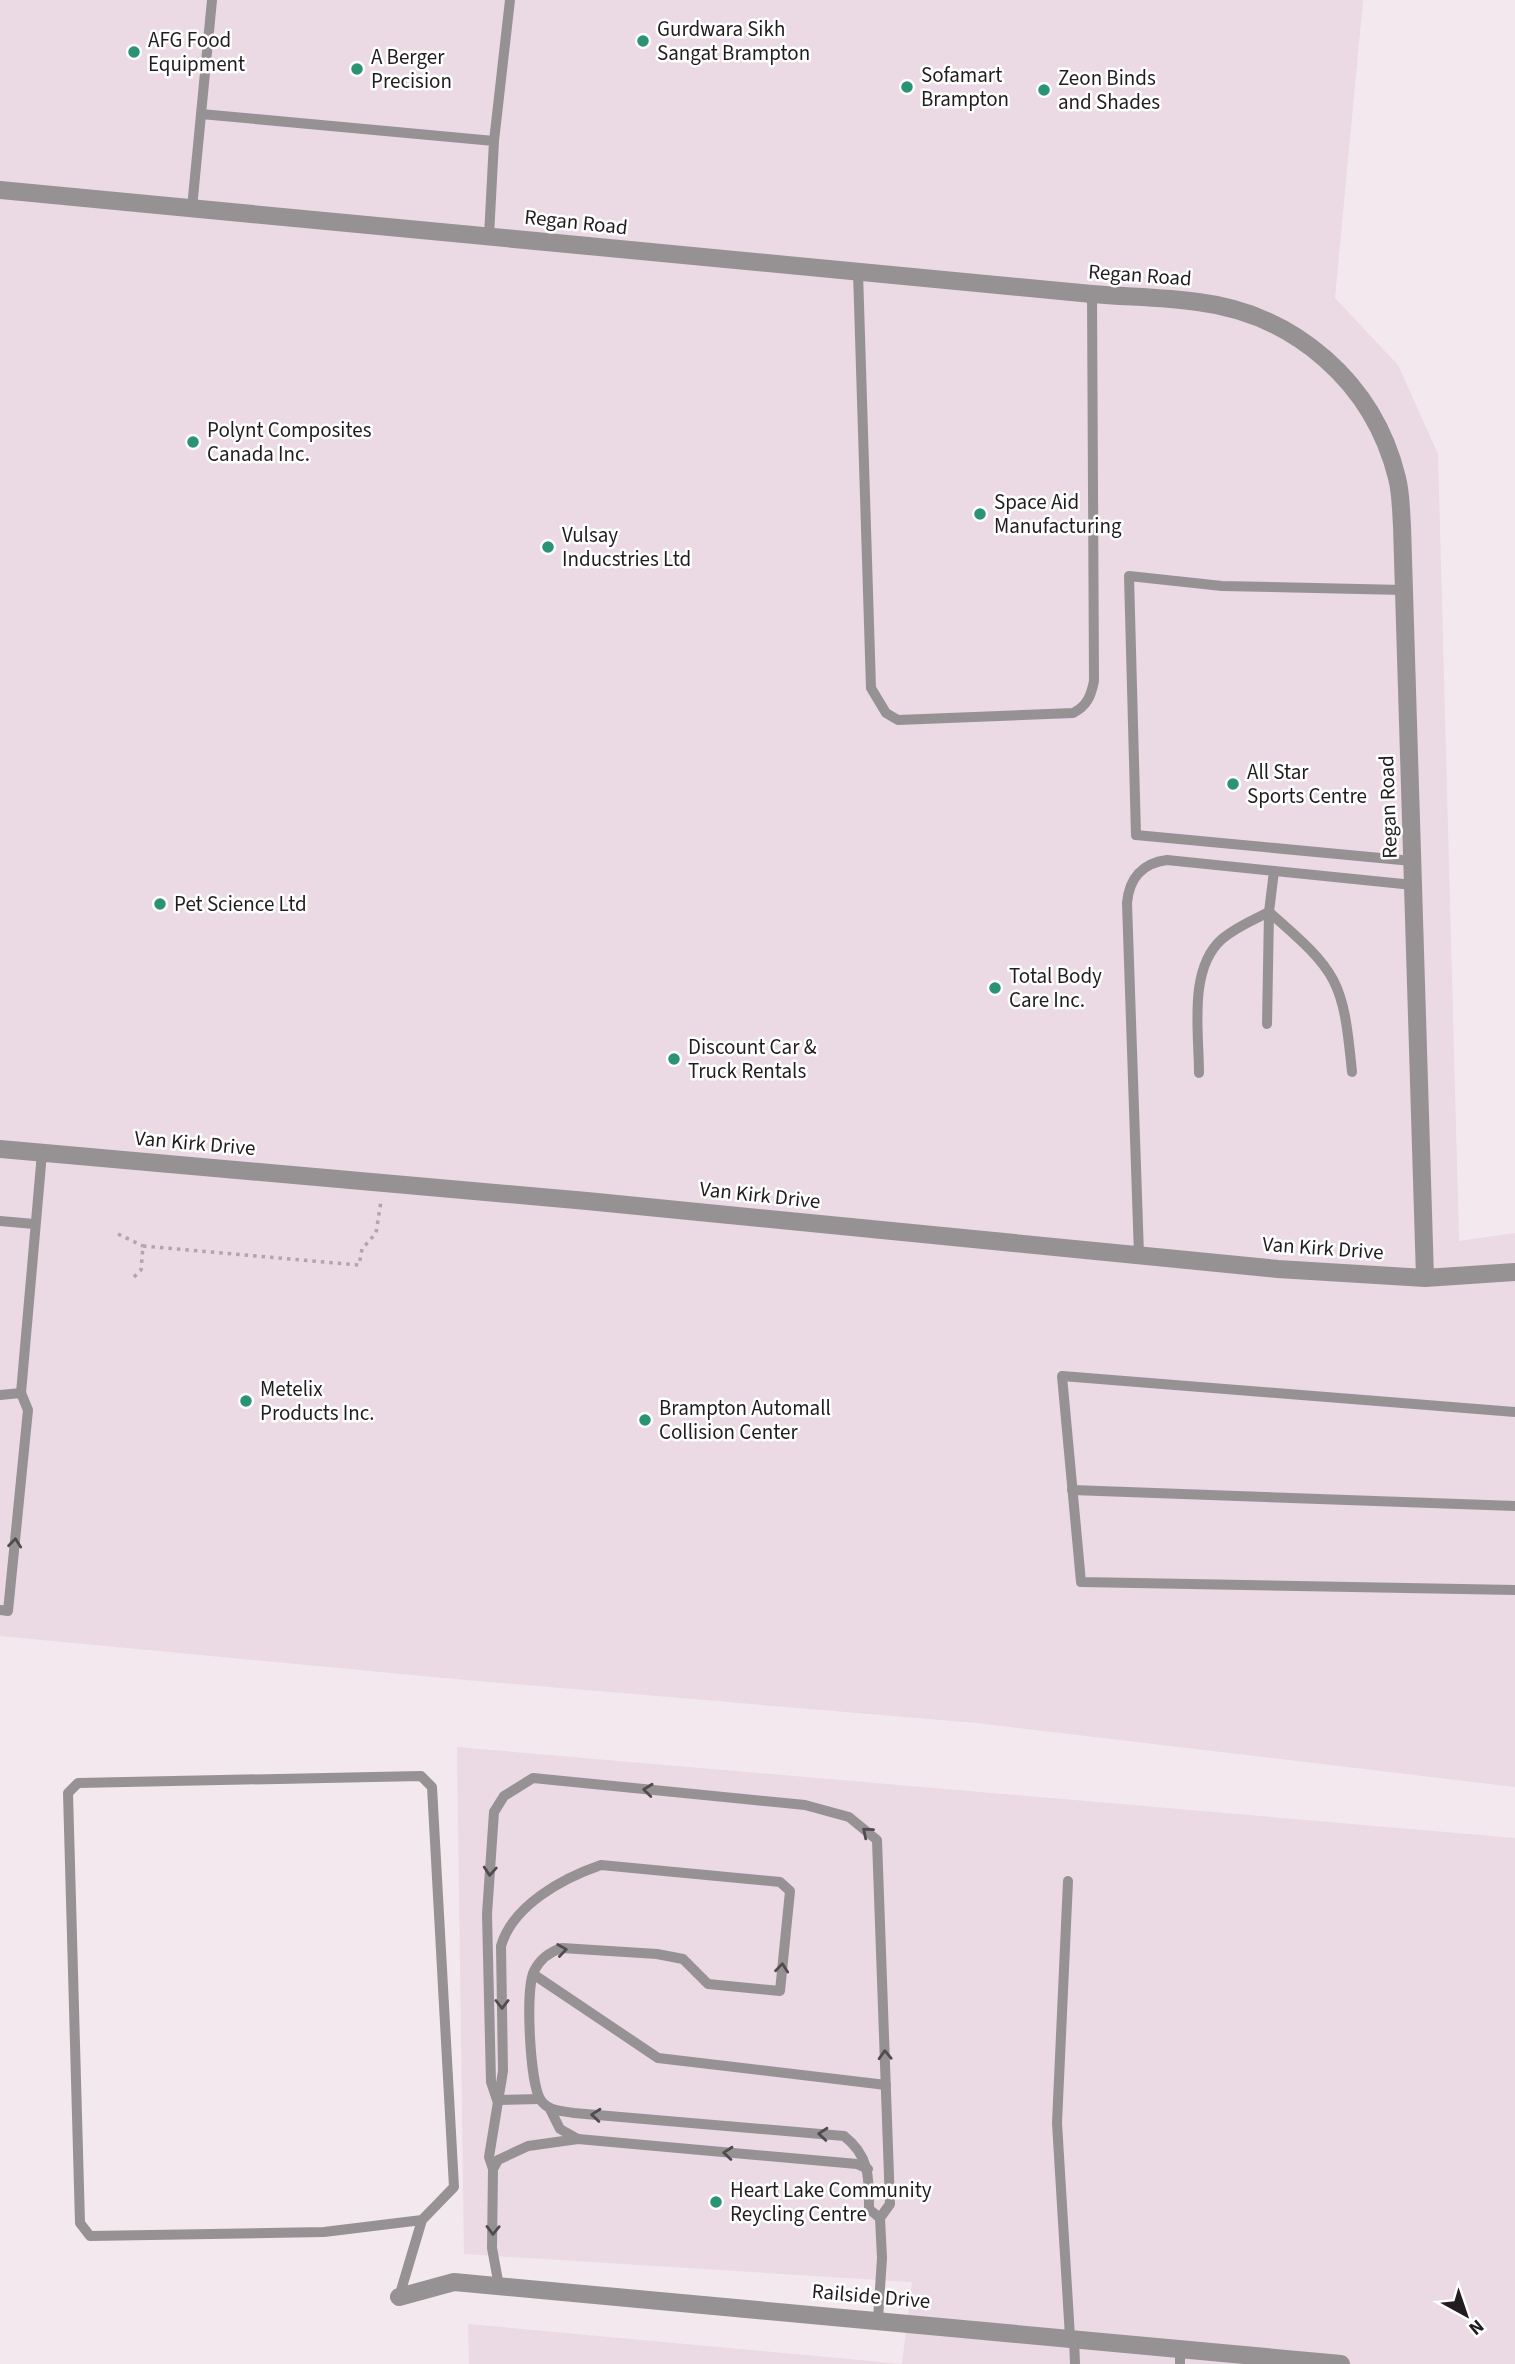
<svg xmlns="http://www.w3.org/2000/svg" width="1515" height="2364" viewBox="0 0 1515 2364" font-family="'Source Sans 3',sans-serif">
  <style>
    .built { fill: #ebd9e3 }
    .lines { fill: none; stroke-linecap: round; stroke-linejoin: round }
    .path { stroke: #afa6ab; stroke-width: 3.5; stroke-dasharray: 3.5 5; stroke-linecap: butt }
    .service { stroke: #969294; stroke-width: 10 }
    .minor { stroke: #969294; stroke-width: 18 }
    .tertiary { stroke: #969294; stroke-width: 18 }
    .oneway { stroke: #504c4e }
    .poi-dot { fill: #2a9372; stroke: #fff; stroke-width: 2.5 }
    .labels { text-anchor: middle; stroke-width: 5; stroke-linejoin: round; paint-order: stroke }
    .poi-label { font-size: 21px; fill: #211d1f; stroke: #fff; text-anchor: start }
    .street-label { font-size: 21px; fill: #211d1f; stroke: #fff }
  </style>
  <rect width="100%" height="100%" fill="#f3e8ee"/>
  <g class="built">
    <polygon points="0,0 1363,0 1335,298 1398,365 1438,454 1459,1241 1515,1233 1515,1787 977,1723 466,1680 0,1636"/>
    <polygon points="457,1747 1515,1838 1515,2364 469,2364 468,2324 902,2364 912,2282 464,2254"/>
  </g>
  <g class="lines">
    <g class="path">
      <polyline points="118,1234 143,1246"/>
      <polyline points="134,1277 141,1270 143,1246 359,1265 362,1249 376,1233 381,1201"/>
    </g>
    <g class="service">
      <polyline points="201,114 494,141 489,236"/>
      <polyline points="494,141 510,0"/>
      <polyline points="192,208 212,0"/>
      <path d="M858,272L871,688L886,713L898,720L1073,713C1087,706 1091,696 1094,681L1092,294"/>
      <polyline points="1404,590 1222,586 1129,576 1136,835 1412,861"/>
      <polyline points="1267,1024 1269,912 1274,871"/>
      <path d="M1199,1073C1199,1032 1188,969 1222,939C1236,927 1253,920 1269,912C1339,973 1343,980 1352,1072"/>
      <polyline points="0,1221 34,1224"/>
      <path d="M1139,1255L1127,903C1129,879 1142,863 1167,860L1413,885"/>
      <polyline points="0,1395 21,1393"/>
      <polyline points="1515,1412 1062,1376 1081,1582 1515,1590"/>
      <polyline points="1072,1490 1515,1506"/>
      <polyline points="0,1610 8,1611 28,1410 21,1393 42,1153"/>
      <polyline points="1068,1881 1057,2123 1070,2337"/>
      <polyline points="533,1974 658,2058 886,2085"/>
      <polyline points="540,2099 497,2100 491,2082 487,1914 494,1812 504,1796 533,1778 805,1805 849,1817 877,1840 890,2204 880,2218 882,2258 878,2319"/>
      <polyline points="550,2109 560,2129 578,2139"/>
      <polyline points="493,2169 498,2160 528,2146 578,2139 857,2164 868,2169"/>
      <path d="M499,2286L492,2248L493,2169L489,2157L503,2071L501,1946C513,1905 563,1878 601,1865L780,1882L790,1891L780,1991L708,1984L683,1959L657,1954L562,1948C549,1952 540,1959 534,1971C525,1990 530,2081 540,2099C547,2111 562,2111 574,2113L844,2136C870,2156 869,2178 869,2209L880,2218"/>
      <polyline points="399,2297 422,2220 454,2187 432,1787 421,1776 78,1783 68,1793 80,2223 90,2236 324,2232 422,2220"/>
      <polyline points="1074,2338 1075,2364"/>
      <polyline points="1180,2364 1180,2347"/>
    </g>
    <g class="minor">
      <path d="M0,190L1092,294C1127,297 1163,297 1198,302C1295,314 1374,383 1397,478C1401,493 1401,511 1402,526L1425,1278"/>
      <polyline points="399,2297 454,2282 1341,2364"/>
    </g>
    <polyline class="tertiary" points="0,1149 587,1201 1278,1269 1425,1278 1515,1272"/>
  </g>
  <defs><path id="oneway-chevron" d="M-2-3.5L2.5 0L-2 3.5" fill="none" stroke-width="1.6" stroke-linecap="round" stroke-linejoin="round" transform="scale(1.75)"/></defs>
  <g class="oneway">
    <use href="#oneway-chevron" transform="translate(15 1543) rotate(-84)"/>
    <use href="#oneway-chevron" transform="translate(648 1790) rotate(-174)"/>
    <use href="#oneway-chevron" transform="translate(867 1832) rotate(-140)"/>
    <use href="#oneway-chevron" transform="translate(490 1871) rotate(94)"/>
    <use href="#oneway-chevron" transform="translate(562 1950) rotate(-8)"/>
    <use href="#oneway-chevron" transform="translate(782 1968) rotate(-84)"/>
    <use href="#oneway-chevron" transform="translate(502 2004) rotate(90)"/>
    <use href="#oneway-chevron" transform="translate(885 2055) rotate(-92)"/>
    <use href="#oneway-chevron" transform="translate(596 2115) rotate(-175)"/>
    <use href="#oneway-chevron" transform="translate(823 2134) rotate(-175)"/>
    <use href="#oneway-chevron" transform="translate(728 2153) rotate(-175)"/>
    <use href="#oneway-chevron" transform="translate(493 2230) rotate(91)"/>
  </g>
  <g class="poi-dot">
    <circle cx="643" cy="41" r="7"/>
    <circle cx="134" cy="52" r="7"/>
    <circle cx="357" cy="69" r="7"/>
    <circle cx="907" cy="87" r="7"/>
    <circle cx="1044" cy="90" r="7"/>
    <circle cx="193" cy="442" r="7"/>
    <circle cx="980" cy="514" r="7"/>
    <circle cx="548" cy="547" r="7"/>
    <circle cx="1233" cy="784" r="7"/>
    <circle cx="160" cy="904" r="7"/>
    <circle cx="995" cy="988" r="7"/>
    <circle cx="674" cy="1059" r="7"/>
    <circle cx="246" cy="1401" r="7"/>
    <circle cx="645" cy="1420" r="7"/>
    <circle cx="716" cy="2202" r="7"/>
  </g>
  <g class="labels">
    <g class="poi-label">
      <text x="657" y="36">Gurdwara Sikh<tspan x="657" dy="24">Sangat Brampton</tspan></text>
      <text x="148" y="47">AFG Food<tspan x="148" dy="24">Equipment</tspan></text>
      <text x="371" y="64">A Berger<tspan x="371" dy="24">Precision</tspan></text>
      <text x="921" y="82">Sofamart<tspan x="921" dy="24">Brampton</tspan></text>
      <text x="1058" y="85">Zeon Binds<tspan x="1058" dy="24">and Shades</tspan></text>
      <text x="207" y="437">Polynt Composites<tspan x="207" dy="24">Canada Inc.</tspan></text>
      <text x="994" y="509">Space Aid<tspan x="994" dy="24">Manufacturing</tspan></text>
      <text x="562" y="542">Vulsay<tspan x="562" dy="24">Inducstries Ltd</tspan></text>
      <text x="1247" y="779">All Star<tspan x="1247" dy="24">Sports Centre</tspan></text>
      <text x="174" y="911">Pet Science Ltd</text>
      <text x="1009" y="983">Total Body<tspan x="1009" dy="24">Care Inc.</tspan></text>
      <text x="688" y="1054">Discount Car &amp;<tspan x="688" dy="24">Truck Rentals</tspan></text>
      <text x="260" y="1396">Metelix<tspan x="260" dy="24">Products Inc.</tspan></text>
      <text x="659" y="1415">Brampton Automall<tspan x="659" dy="24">Collision Center</tspan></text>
      <text x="730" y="2197">Heart Lake Community<tspan x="730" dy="24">Reycling Centre</tspan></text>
    </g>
    <g class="street-label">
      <text transform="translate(576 222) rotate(6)" y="7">Regan Road</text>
      <text transform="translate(1140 275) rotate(4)" y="7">Regan Road</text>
      <text transform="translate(1388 807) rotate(-92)" y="7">Regan Road</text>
      <text transform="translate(195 1143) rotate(5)" y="7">Van Kirk Drive</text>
      <text transform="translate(760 1195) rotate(6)" y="7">Van Kirk Drive</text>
      <text transform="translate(1323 1248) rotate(4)" y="7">Van Kirk Drive</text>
      <text transform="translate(871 2296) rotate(5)" y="7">Railside Drive</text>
    </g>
  </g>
  <g transform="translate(1466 2315) rotate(140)" stroke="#ffffff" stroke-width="5" paint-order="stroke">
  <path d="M0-5L12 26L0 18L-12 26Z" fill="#211d1f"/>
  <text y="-10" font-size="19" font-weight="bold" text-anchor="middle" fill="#211d1f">N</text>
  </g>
</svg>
